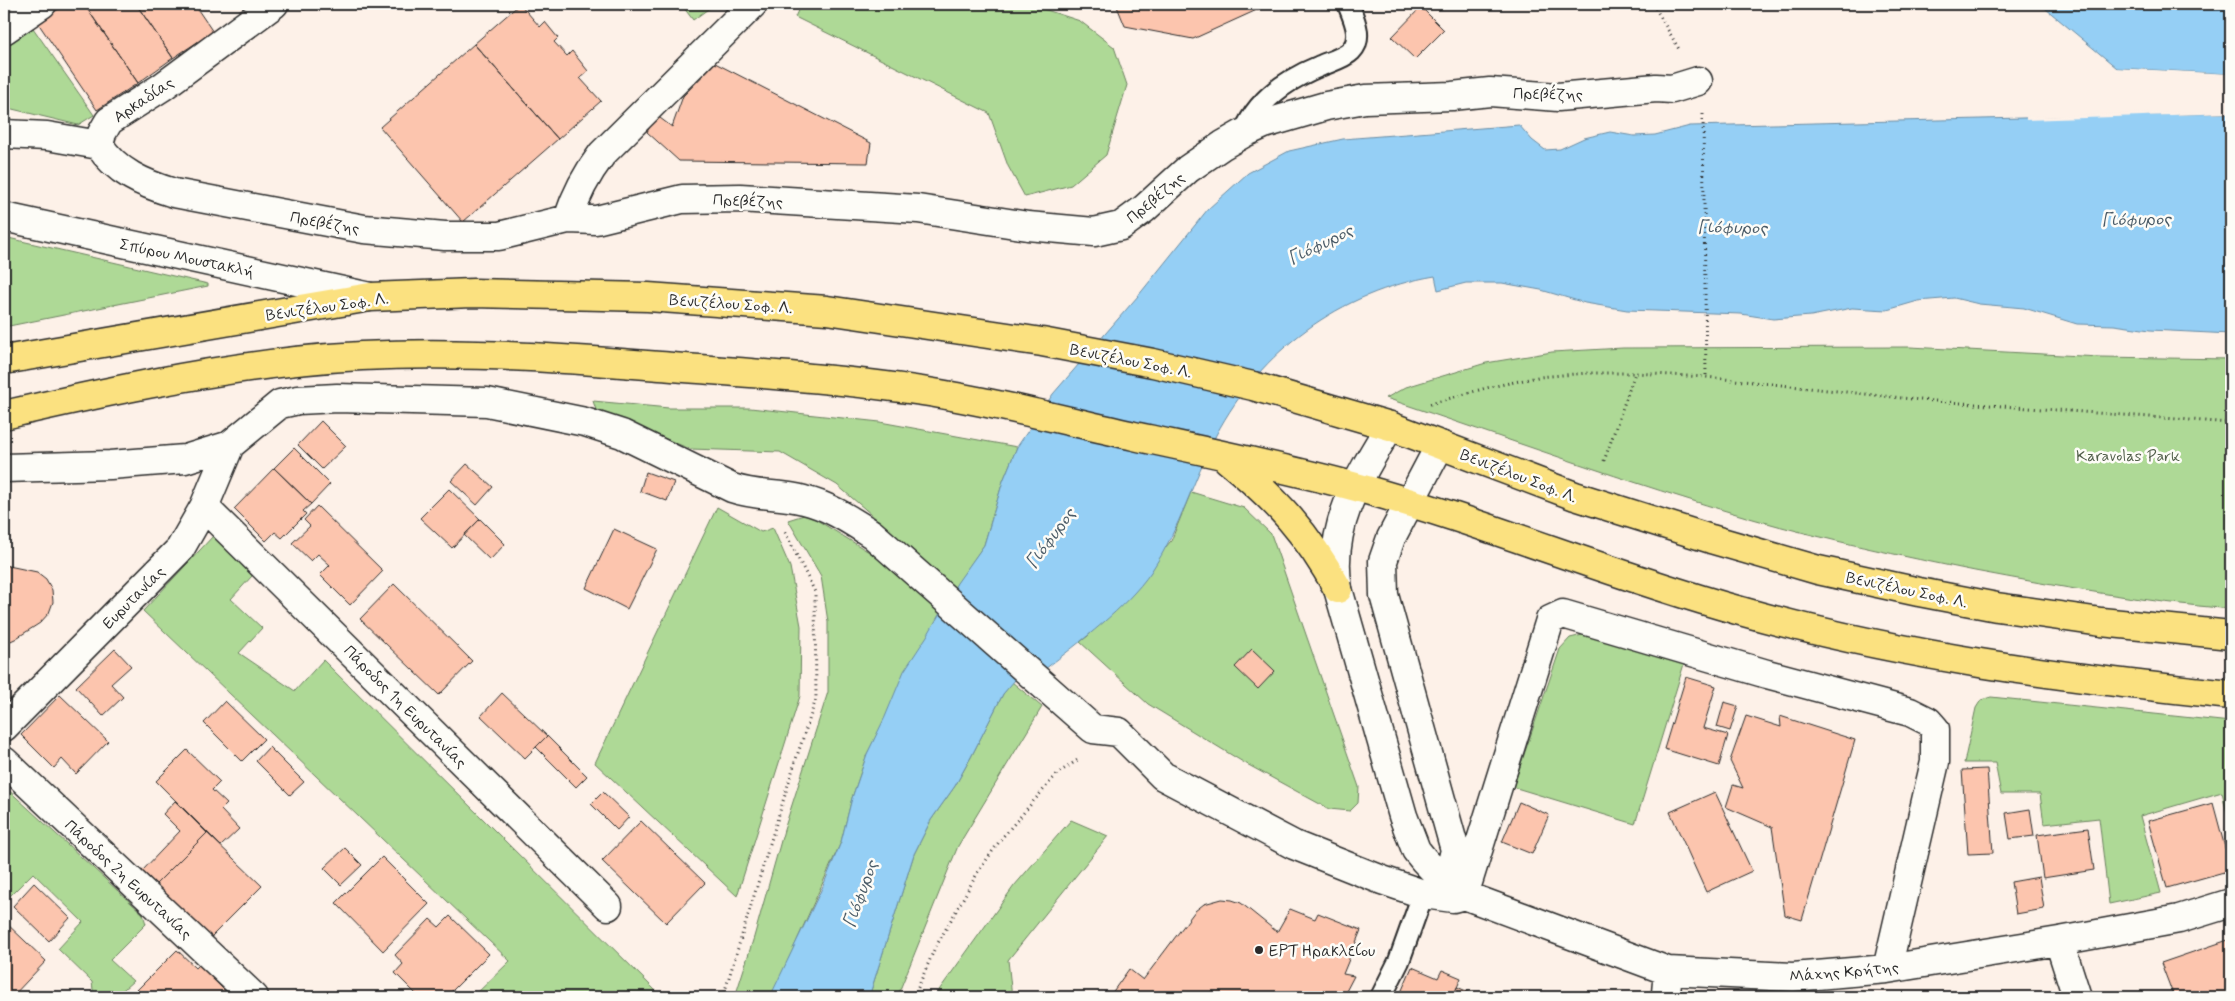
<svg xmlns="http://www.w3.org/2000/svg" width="2235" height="1001" font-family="Mynerve,sans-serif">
	<rect width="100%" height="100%" fill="#fdf1e8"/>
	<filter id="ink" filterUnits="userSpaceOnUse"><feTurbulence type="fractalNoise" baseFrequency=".02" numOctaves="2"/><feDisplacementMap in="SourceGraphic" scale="10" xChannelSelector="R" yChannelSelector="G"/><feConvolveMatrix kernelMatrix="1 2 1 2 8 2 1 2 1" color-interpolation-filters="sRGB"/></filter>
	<g filter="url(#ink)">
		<!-- green -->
		<path fill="#aed996" stroke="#6c8260" d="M681,4H715L693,20Z
			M801,4H1028L1080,21L1114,47L1127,85L1106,155L1071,185L1025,197L1008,166L989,113L795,17Z
			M33,28L94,115L78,125L4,107V48Z
			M4,237L208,284V286L4,327Z
			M1910,347L2100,357L2231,359V609C2145,602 2060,587 1975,571C1901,556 1826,540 1753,519C1629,483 1508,439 1386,398L1406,387L1486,363L1552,352L1623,348Z
			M593,401L669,408H750L880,422L1017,447L1003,481L984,545L953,590L915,552L837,485L780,452L690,449L596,410Z
			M1191,492L1244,508L1271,534L1359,787L1358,803L1350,811L1329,809L1243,762L1148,704L1080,642L1088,636L1171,541Z
			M717,507L761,532L773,528L790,567L801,626L800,696L737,896L595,763Z
			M807,514L887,563L942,610L867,754L852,798L841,842L777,985L770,997H735L754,937L784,830L828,692V622L821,576L788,520Z
			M214,535L252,576L231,599L262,628L239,653L295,691L323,660L662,997H473L510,961L143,611Z
			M1595,632L1684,664L1635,824L1513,787L1560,649L1570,638Z
			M1012,682L1042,707L958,846L897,997H869L914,854L931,820L955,786L971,757L1003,694Z
			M1991,697L2231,722V822H2229L2222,792L2140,816L2161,893L2109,904L2099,818L2044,824L2040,794H2001L1995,763H1964L1976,708L1981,700Z
			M4,786L143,914L146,924L110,960L133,981L115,997H94L92,982L58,949L83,922L33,873L8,898L4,895Z
			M1071,820L1108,836L1008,960L1012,997H943L937,993L1014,886Z"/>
		<!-- water -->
		<path fill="#95cff5" stroke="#6b8da4" d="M2040,4H2231V74L2117,68Z
			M2231,113V334L2150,330L2114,325L2077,324L2024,308L1979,304L1954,298L1918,301L1887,310L1852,308L1811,316L1773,319L1741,314L1627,310L1585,303L1541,290L1502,283H1466L1438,290L1435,276C1340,292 1261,350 1216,435C1193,480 1180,529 1151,572C1126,608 1080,642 1045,669L1034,658L1003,694L971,757L955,786L931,820L914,854L869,997H770L823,886L841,842L852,798L867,754L885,717L904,671L927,636L957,583L984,545L1003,481L1017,447L1053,394L1138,296L1208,209L1248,173L1289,151L1343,139L1519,125L1532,140L1545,150L1560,149L1584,138L1610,132L1634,136L1655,135L1690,126Z"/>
		<!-- pier -->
		<path fill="#fdf1e8" d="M2113,68L2231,74V76L2117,71Z
			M2231,111V113L2026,120V117Z"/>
		<!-- building -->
		<path fill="#fcc5ae" stroke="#2b2b2b" d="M66,4H84L138,83L97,110L38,23Z
			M84,4H136L173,58L138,83Z
			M136,4H194L213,32L173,58Z
			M520,4L540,27L545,22L558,38L554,42L567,56L572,51L588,71L580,78L601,101L558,139L474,44Z
			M1116,4H1270L1193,39L1125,26Z
			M1421,7L1444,30L1415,59L1392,37Z
			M474,44L558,139L463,222L380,127Z
			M715,63L871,143L868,163L679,161L647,132L656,115L672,127L683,96Z
			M321,421L346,446L322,469L298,445Z
			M294,448L330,484L311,504L274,468Z
			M467,464L493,487L477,505L451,481Z
			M274,468L311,504L303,511L306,514L282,538L275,532L266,541L234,509Z
			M646,472L674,482L667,501L640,491Z
			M449,489L480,519L452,548L420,518Z
			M317,506L383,571L350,605L320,575L330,565L318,554L311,561L292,543L310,526L304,520Z
			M480,519L505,544L490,560L464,535Z
			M614,529L657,549L627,609L586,588Z
			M4,565L37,572L46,579L52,590L53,602L49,613L40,623L15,639L4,644Z
			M394,584L472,661L439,695L360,619Z
			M115,649L131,666L111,684L123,697L103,716L76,687Z
			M1252,649L1275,671L1258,689L1235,667Z
			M1686,677L1716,686L1703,728L1728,735L1719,766L1664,749Z
			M502,693L547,736L525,758L481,716Z
			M60,695L108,741L76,774L62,759L54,768L21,735Z
			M225,701L264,739L242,761L204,723Z
			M1724,702L1738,706L1730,731L1717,727Z
			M1746,716L1781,727L1780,716L1855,740L1802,920L1785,915L1772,827L1726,807L1733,785L1743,788L1730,761Z
			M547,736L587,776L576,787L536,747Z
			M269,747L304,782L290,795L256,761Z
			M187,750L220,782L212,790L227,804L221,810L239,829L221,846L156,781Z
			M1987,769L1993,853L1968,854L1962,770Z
			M603,792L629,817L617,830L591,804Z
			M1715,792L1752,871L1706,892L1670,812Z
			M175,801L207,833L156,884L142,871L180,831L163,814Z
			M1519,802L1549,815L1532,854L1502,842Z
			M2213,803L2231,870L2167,888L2148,821Z
			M2030,809L2034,836L2010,839L2006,813Z
			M641,821L705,883L666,923L602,861Z
			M2088,828L2094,870L2043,878L2037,835Z
			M207,833L262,886L210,938L156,884Z
			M345,848L362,865L341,885L324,868Z
			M382,857L429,904L383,951L336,903Z
			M2039,877L2044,909L2016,914L2011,882Z
			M34,883L70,918L49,941L13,906Z
			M1222,899L1232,900L1241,903L1277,932L1290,909L1315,919L1318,913L1361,930L1343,974L1354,976L1343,997H1109L1129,969L1143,980L1195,911L1204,904Z
			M450,916L489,954L446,997H419L395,973L403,964L395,955L430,919L439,927Z
			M4,921L46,961L12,997H4Z
			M2231,939V997H2174L2161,963Z
			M177,950L196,968L199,965L231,997H130Z
			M1412,967L1438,978L1442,970L1461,978L1453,997H1399Z
			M1457,987L1480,997H1453Z"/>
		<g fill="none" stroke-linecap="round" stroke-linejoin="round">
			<!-- service casing -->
			<g stroke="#2b2b2b" stroke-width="24">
				<path id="service" d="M1244,133C1257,100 1288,79 1320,66C1329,62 1344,58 1351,51C1364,38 1353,17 1348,4
					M1381,997L1399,961L1423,894"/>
			</g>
			<!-- minor casing -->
			<g stroke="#2b2b2b" stroke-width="31">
				<path id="minor" d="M4,30L42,4
					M4,134L47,136L99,145L102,133L109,121L162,87L274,4
					M99,145C116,172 144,184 174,193L364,229L445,236H499L568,219L596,220L682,199L740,198L918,209L1028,226L1094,232L1121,226L1144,209L1188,169L1223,145L1244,133L1264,124L1326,106L1365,99L1452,96L1490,92L1558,97L1656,88L1672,89L1698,81
					M568,219C576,194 586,175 602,154L753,4
					M1390,426C1359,477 1327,527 1338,589L1403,816L1416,850L1424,860L1447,884L1455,850L1384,595L1383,561L1391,538L1440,445
					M4,468L110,465L185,459L230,445L280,404L298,400L337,398L487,402L585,422L622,434L732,488C758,497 779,493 804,500C829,506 850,520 872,534L1093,729L1119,732L1163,776L1294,845L1382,880L1423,894L1453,898L1464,895
					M204,507L608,906
					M4,727L180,549L204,507L230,445
					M4,761L254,997
					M1464,895L1550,620L1563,614L1767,674L1910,712L1928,721L1935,729V762L1887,969
					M1464,895L1668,971L1793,977L1887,969L2059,941L2179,919L2231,903
					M2059,941L2077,997
					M1668,971L1666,993L1669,997"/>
			</g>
			<!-- tertiary casing -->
			<g stroke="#2b2b2b" stroke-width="31">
				<path id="tertiary" d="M1447,884L1464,895"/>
			</g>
			<!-- secondary casing -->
			<g stroke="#2b2b2b" stroke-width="31">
				<path id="secondary" d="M4,217L370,297"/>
			</g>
			<!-- primary casing -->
			<g stroke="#2b2b2b" stroke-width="31">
				<path id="primary" d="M4,360L370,297L473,293L648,297L827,310L1042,342L1153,363L1253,386L1390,426L1575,496L1711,539L1818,570L1919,592L1997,607L2101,622L2231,635
					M4,415C100,393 197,372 296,361C417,348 539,356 660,366C748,373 835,378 922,391C993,402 1063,420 1134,436C1208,452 1283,467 1356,487C1485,522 1608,574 1737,610C1898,656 2065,678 2231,695
					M1228,460C1278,501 1307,533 1338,589"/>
			</g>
			<!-- path -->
			<path stroke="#2b2b2b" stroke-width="3" stroke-dasharray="1 4" stroke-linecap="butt" d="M1653,4L1680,51
				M1703,114L1706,377
				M1430,404L1486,388L1538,377L1588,373H1635L1706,377L1921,400L2231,423
				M1604,461L1635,373
				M723,997L795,762L816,699L815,592L785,532
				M914,997L934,950L978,872L1001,839L1057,774L1079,759"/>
			<!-- service -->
			<use href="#service" stroke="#fdfcf7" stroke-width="20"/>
			<!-- minor -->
			<use href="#minor" stroke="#fdfcf7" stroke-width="28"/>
			<!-- tertiary -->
			<use href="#tertiary" stroke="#fdfcf7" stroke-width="28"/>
			<!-- secondary -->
			<use href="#secondary" stroke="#fdfcf7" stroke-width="28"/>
			<!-- primary -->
			<use href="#primary" stroke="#fbe180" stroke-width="28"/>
		</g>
	</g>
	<!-- markers -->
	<circle fill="#2b2b2b" stroke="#fdfcf7" stroke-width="2" cx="1259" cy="950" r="5"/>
	<g text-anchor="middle" stroke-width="5" stroke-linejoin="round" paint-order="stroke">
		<!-- street labels -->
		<g font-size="16" fill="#2b2b2b" stroke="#fdfcf7">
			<text transform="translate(1548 93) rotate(1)" y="6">Πρεβέζης</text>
			<text transform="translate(143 99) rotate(-34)" y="6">Αρκαδίας</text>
			<text transform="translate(1155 197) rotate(-40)" y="6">Πρεβέζης</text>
			<text transform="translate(748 200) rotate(2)" y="6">Πρεβέζης</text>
			<text transform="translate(325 222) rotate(10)" y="6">Πρεβέζης</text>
			<text transform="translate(187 257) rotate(12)" y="6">Σπύρου Μουστακλή</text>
			<text transform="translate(731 303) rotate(4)" y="6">Βενιζέλου Σοφ. Λ.</text>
			<text transform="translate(327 306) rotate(-8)" y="6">Βενιζέλου Σοφ. Λ.</text>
			<text transform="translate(1131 360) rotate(11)" y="6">Βενιζέλου Σοφ. Λ.</text>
			<text transform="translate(1519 475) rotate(21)" y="6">Βενιζέλου Σοφ. Λ.</text>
			<text transform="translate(1907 589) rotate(12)" y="6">Βενιζέλου Σοφ. Λ.</text>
			<text transform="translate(133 597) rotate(-45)" y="6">Ευρυτανίας</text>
			<text transform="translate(406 706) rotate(45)" y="6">Πάροδος 1η Ευρυτανίας</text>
			<text transform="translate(129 879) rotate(43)" y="6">Πάροδος 2η Ευρυτανίας</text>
			<text transform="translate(1844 971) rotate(-5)" y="6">Μάχης Κρήτης</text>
		</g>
		<!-- park labels -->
		<g font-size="16" fill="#525f4b" stroke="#fdfcf7">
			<text x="2128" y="461">Karavolas Park</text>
		</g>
		<!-- poi labels -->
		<g font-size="16" fill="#2b2b2b" stroke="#fdfcf7" text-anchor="start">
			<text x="1269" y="956">ΕΡΤ Ηρακλείου</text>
		</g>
		<!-- water labels -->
		<g font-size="18" font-style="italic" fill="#4b5c68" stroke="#fdfcf7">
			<text transform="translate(2136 219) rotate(-1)" y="6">Γιόφυρος</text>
			<text transform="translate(1732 227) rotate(1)" y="6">Γιόφυρος</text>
			<text transform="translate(1320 244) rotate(-26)" y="6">Γιόφυρος</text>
			<text transform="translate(1050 538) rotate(-53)" y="6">Γιόφυρος</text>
			<text transform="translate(860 894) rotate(-70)" y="6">Γιόφυρος</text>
		</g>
	</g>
	<!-- margin -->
	<rect width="2235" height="1001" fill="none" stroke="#fdfcf7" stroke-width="20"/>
	<rect x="10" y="10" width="2215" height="981" fill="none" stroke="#2b2b2b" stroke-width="2" filter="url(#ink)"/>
</svg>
